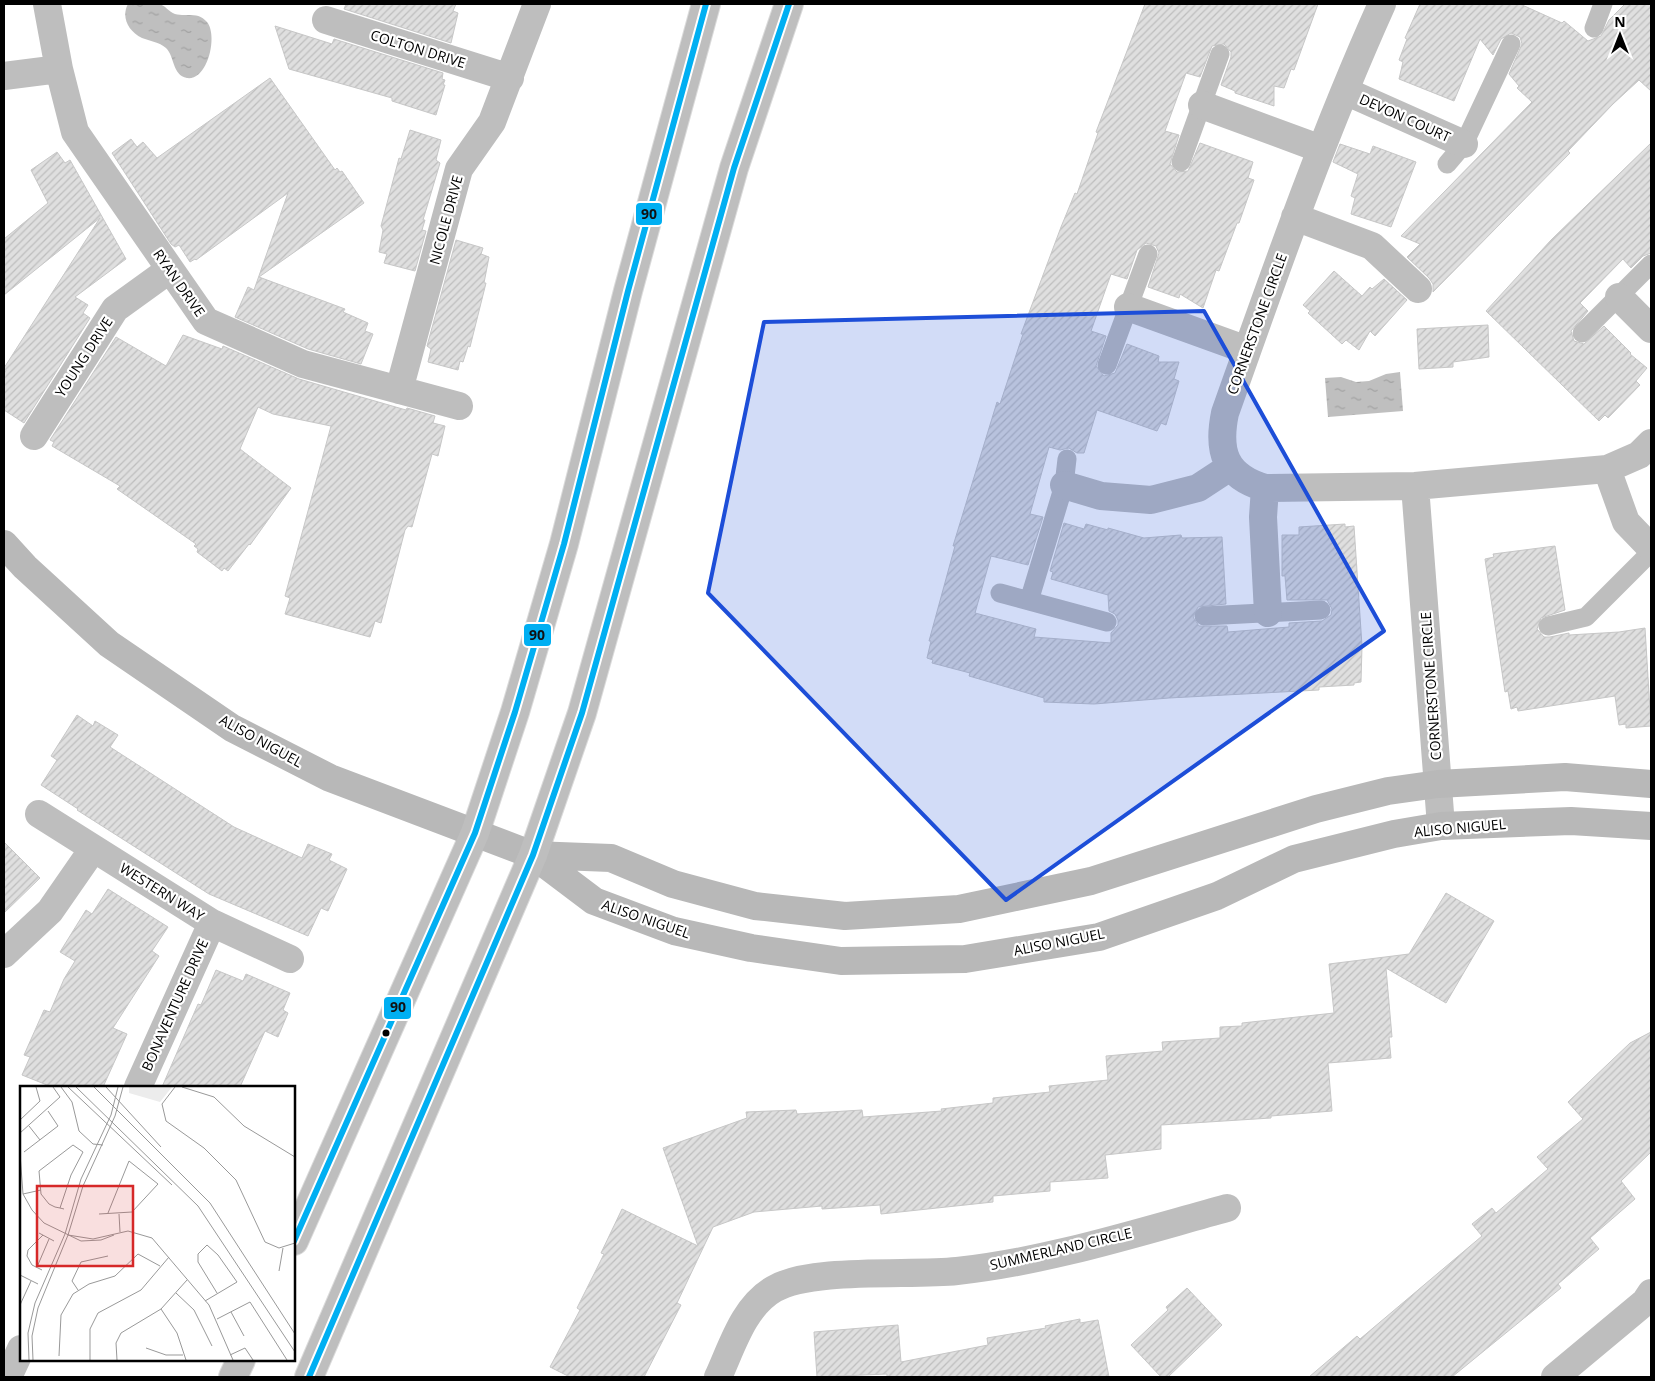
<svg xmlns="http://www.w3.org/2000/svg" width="1655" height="1381" font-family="'Open Sans',sans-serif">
	<defs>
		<pattern id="water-ripples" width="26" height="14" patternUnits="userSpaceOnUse" patternTransform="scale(1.25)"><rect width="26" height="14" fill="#bfbfbf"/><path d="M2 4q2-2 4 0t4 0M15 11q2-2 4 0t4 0" fill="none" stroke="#a2a2a2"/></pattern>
		<pattern id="building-hatch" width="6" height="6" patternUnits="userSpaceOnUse" patternTransform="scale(1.25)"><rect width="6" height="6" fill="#dfdfdf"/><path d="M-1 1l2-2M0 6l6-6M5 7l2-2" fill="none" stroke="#bebebe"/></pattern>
	</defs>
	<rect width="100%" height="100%" fill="#fff"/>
	<!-- water -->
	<path fill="url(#water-ripples)" d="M128,4C137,4 151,1 159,4C165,5 169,12 175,14C186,17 198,11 207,22C218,35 208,81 187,78C172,75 175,57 166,48C159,42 150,41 142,38C128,31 121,17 128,4Z
		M1400,372L1403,411L1328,417L1325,378L1341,377L1356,382L1369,381L1386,374Z"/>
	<!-- building -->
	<path fill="url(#building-hatch)" stroke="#c7c7c7" d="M346,4H456L453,11L458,13L451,43L344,9Z
		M1145,4H1318L1294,70L1291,69L1284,88L1274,86V106L1235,93V91L1221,85L1231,57V52L1224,44L1212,46L1200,77L1186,73L1165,131L1179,135L1170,164L1177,172L1188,171L1200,143L1253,162L1248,178L1254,180L1239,223H1237L1219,271L1216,270L1203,308L1180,294L1179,298L1148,287L1159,253L1156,246L1146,243L1137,250L1127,279L1111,274L1091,331L1106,336L1096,366L1104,376L1115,373L1127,344L1159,356L1158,362H1179L1174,379L1179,381L1166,425L1161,423L1157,431L1097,410L1084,453H1077L1069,448L1060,450L1049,447L1030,514L1043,517L1028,565L991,556L975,613L1036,629L1034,637L1111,643V633L1118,625V620L1115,614L1109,611L1108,595L1051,579L1053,572L1050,571L1064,523L1084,529L1086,524L1108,530V528L1144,538L1181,535L1182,538L1222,537L1226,604L1198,607L1193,617L1199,626H1227L1228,632L1289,627V623L1322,621L1331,615L1332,609L1327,600H1287L1285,576H1282V535H1299V527L1345,524V527L1354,526L1362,646L1361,682L1354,683V685L1319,687V690L1169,698L1094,704L1044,702V698L969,676L970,673L932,663L933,660L927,658L931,641H929L955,546H953L997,402L1000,404L1023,334H1021L1061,227L1075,193L1077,194L1098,133L1096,132Z
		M1420,4H1520L1562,23L1564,21L1588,41L1601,36L1609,20L1625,4H1651V91L1639,80L1613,104L1568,151L1570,153L1433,292V284L1429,278L1407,257L1420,244L1401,236L1532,102L1517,88L1519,86L1509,74L1522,44L1520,37L1511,33L1501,39L1493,55L1480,39L1454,101L1399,79L1403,62L1399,60L1407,39L1405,38Z
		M275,26L332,44L334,39L443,73L442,79L445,80L443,85H445L436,115L392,101V98L289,69Z
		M270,78L335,170L337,168L340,172L342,171L364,203L259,277L345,309L343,312L368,323L365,331L373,334L361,364L308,349L235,317L248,287L254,290L288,193L196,260L195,259L190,262L179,245L175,247L171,244L112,153L131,139L137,147L143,142L157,158Z
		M410,130L441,140L436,160L440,163L423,220H425L422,230L426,231L415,271L384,263L387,254L379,252L383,230L381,226L399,158L401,159Z
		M1651,143V253L1643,256L1631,268L1623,259L1580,303L1588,311L1571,331L1574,341L1584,344L1604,326L1631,353L1630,354L1647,368L1636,381L1640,385L1608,418L1605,415L1599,421L1486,311L1551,240Z
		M1340,144L1370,154L1373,146L1416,162L1391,227L1351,214L1355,198L1351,196L1358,174L1333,162Z
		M57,152L65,163L70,160L126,259L75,297L88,305L83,313L90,318L24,423L4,410V374L6,370L4,368L100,218L4,295V239L48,203L31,170Z
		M456,240L483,248L481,254L489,257L484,283H486L470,347L468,346L463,362L460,361L458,370L428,362L431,349L427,346Z
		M1334,271L1362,296L1370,287L1372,289L1384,279L1407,300L1375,336L1370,331L1359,350L1346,340L1342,344L1308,313L1310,311L1303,305Z
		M1488,325L1489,357L1453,362V367L1419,369L1417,329Z
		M183,335L222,349L223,346L299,379L406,410L407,408L435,416L433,423L445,426L438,456L432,454L412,527L408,526L405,530L381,623L375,621L370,637L285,614L290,598L285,596L331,426L273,414L258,407L240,449L291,488L250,545L249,544L228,571L224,568L222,571L197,552L198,549L194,546L196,544L117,489L120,486L52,446L54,442L50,440L116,337L166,366Z
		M1555,546L1565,610L1541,618L1537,629L1544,637H1550L1569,633V635L1619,632L1645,628L1651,726L1626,728V724L1619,725L1615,696L1518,711L1517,707L1511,709L1508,691L1505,692L1485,559L1494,557L1493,554Z
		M77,715L93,726L95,721L118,735L110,747L234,827L302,858L308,844L332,854L329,860L347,869L328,911L321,908L308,936L209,894L77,810L78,809L41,785L57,760L51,756Z
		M4,842L40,878L4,913Z
		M108,889L168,927L152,951L159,956L113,1028L127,1034L103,1087H52L22,1075L30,1057L24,1055L44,1010L50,1012L64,979L75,961L60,952L86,910L92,914Z
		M1446,893L1494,921L1446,1003L1386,968L1392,1037H1389L1391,1058L1328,1063L1332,1111L1271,1116V1118L1161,1125V1149L1105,1155L1108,1178L1050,1182V1191L993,1196V1202L881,1214L880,1205L822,1209V1206L754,1212L713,1227L677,1303L681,1305L644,1377H570L550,1367L580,1310L577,1308L604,1254L601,1253L622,1209L698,1246L663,1148L747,1118L746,1112L796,1110L797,1114L862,1110L863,1117L942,1111L941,1109L993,1103V1098L1050,1092L1049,1086L1108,1080L1106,1056L1163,1051L1162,1042L1220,1038V1027L1242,1026V1023L1334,1013L1329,964L1409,954Z
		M216,970L243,981L246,974L290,993L283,1010L288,1013L278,1037L265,1031L240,1087H162L198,1004L201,1005Z
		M1651,1032V1152L1621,1181L1635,1199L1590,1238L1599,1249L1558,1284L1561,1288L1452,1377H1309L1357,1336L1360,1339L1482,1236L1472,1224L1492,1208L1496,1213L1548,1169L1537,1157L1583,1119L1568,1102L1630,1043Z
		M1187,1288L1222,1325L1168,1377H1161L1131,1345L1168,1310L1166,1307Z
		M1080,1319V1323L1098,1320L1109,1377H887V1374L817,1377L814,1332L898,1325L901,1362L988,1345L987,1338L1046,1328L1045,1326Z"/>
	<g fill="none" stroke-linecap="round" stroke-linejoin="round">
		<!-- primary casing -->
		<g stroke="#dbdbdb" stroke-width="30">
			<path id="primary" d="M294,1241L475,833L515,712L564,544L628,291L706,4
				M233,1377L241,1360
				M309,1377L533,855L582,713L734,168L789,4"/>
		</g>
		<!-- lane -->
		<path stroke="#bebebe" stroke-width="19" d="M1594,28L1603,4
			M1181,162L1220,54
			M1447,164L1464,144L1511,44
			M1582,333L1651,264
			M1107,365L1148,254
			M1000,593L1107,622
			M1029,601L1064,485L1067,459
			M1204,616L1321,610
			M1548,626L1586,617L1651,552"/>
		<!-- street -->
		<path stroke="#bebebe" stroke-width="28" d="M47,4L59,69L75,132L206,321L303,364L459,406
			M1382,4C1322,137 1274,275 1225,413C1217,452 1225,476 1265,488L1415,486L1607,469L1639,455L1651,443
			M326,20L510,78
			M4,76L59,69
			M1345,91L1464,144
			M1202,105L1321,149
			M1295,217L1372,246L1418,289
			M1619,297L1651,329
			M1128,307L1247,350
			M399,390L459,169L492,122L537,4
			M34,436L115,309L169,270
			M1607,469L1626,522L1651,548
			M1064,485L1101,496L1151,500L1198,488L1230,467
			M1415,486L1441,826
			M1265,488L1263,517L1268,613
			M39,814L212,923L290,959
			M4,954L50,911L93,849
			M138,1087L212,923
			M8,1377L21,1349
			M718,1377C732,1347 743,1307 774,1289C811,1267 911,1276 957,1271C1049,1261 1139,1232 1227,1208
			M1555,1377L1645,1302L1651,1293"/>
		<!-- secondary -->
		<path stroke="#b8b8b8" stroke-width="28" d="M4,544L25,567L109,644L232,728L330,778L533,855L594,901L674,931L751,948L841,961L965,959L1099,937L1217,896L1294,859L1394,834L1441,826L1571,821L1651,826
			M533,855L611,858L673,884L755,906L845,916L959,909L1091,881L1316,809L1388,791L1438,784L1565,777L1651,784"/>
		<!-- primary -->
		<use href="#primary" stroke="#bebebe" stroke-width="28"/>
		<!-- bus-1 casing -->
		<g stroke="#fff" stroke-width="10">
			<path id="bus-1" d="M294,1241L475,833L515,712L564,544L628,291L706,4
				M309,1377L533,855L582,713L734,168L789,4"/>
		</g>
		<!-- bus-1 -->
		<use href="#bus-1" stroke="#00aff2" stroke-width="6"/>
	</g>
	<!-- marked area -->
	<path fill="#1d4ed8" fill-opacity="0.2" stroke="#1d4ed8" stroke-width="4" stroke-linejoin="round" d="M1204,311L1384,631L1006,900L708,593L764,322Z"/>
	<!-- markers -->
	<circle fill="#000" stroke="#fff" stroke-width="2" cx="386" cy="1033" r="4.5"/>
	<g text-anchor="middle" stroke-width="4.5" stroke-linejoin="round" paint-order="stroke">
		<!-- street labels -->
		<g font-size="14" fill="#000" stroke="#fff">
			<text transform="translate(418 49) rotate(17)" y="5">COLTON DRIVE</text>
			<text transform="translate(1405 118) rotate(24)" y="5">DEVON COURT</text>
			<text transform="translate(446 220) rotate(-75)" y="5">NICOLE DRIVE</text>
			<text transform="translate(179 283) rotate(55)" y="5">RYAN DRIVE</text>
			<text transform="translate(1257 324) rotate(-70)" y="5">CORNERSTONE CIRCLE</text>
			<text transform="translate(84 357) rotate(-57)" y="5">YOUNG DRIVE</text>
			<text transform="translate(1431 686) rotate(-94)" y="5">CORNERSTONE CIRCLE</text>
			<text transform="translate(261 741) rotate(29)" y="5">ALISO NIGUEL</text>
			<text transform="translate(1460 828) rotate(-5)" y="5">ALISO NIGUEL</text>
			<text transform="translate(162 892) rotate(32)" y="5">WESTERN WAY</text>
			<text transform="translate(646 919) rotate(19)" y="5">ALISO NIGUEL</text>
			<text transform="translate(1059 942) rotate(-11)" y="5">ALISO NIGUEL</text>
			<text transform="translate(175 1005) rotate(-66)" y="5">BONAVENTURE DRIVE</text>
			<text transform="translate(1061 1249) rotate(-13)" y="5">SUMMERLAND CIRCLE</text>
		</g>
	</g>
	<!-- overview -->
	<g transform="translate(20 1086)">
		<rect width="275" height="275" fill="#fff"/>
		<path d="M109,1H152L140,16L109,7Z" fill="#ececec"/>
		<path fill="none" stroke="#999" stroke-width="1" d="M41,1L52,16L59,45L73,58L83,59M48,1L152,99M56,1L178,120L275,266M74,1L190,117L275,248M86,1L141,61M155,1L142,18L146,35L184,62L216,94L245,156L259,162L275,157M162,1L194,11L224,40L275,71M0,34L20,15L16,1M9,40L20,54M0,47L40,11L33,1M4,66L38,40L28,25M0,68L3,108L12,124L24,137L61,155L81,154L94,149M3,108L21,104M40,122L51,89L63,66L53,59L19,85L21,108L29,118L35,121L40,122L44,123M79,128L112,126L138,98L109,75L88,127M99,128L100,146M19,147L34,155M48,149L73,153L108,145L132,152L189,219L213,274M17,181L29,153M22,184L12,179L7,170L8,164L23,149M259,185L263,162M0,189L18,198M58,204L52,195L61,176L88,170M156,207L174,224L192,260M185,215L217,196L198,169L187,159L178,168V176L197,207M0,219L11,195M141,223L157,247L166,274M211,226L224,250M197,233L230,216L267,274M126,262L146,269H163M210,269L225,262L233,274M39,270L41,229L53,208L69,198L95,190L118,168L140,180M9,274L8,247L15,217L45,148L61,93L91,29L98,1M13,274L12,250L18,222L48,149L63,100L95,30L103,1M70,274V243L78,227L121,204L149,171M97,274L96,257L101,247L141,223L167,194"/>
		<path fill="#d62828" fill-opacity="0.15" stroke="#d62828" stroke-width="2.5" d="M17,100H113V180H17Z"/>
		<rect width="275" height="275" fill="none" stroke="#000" stroke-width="2.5"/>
	</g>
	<g stroke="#fff" stroke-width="2">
		<rect x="635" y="202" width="28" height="24" rx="5" fill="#00aff2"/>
		<rect x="523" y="623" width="29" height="24" rx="5" fill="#00aff2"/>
		<rect x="383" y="996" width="29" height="24" rx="5" fill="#00aff2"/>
	</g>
	<g font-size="14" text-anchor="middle" font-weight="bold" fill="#111">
		<text x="649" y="219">90</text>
		<text x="537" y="640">90</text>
		<text x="398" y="1012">90</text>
	</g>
	<!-- border -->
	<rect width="1655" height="1381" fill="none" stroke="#000000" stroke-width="10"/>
	<!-- north arrow -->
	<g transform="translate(1620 35)" stroke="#ffffff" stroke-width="4" paint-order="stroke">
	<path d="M0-4L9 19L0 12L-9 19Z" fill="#000000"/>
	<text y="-8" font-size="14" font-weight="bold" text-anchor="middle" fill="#000000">N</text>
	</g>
</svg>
